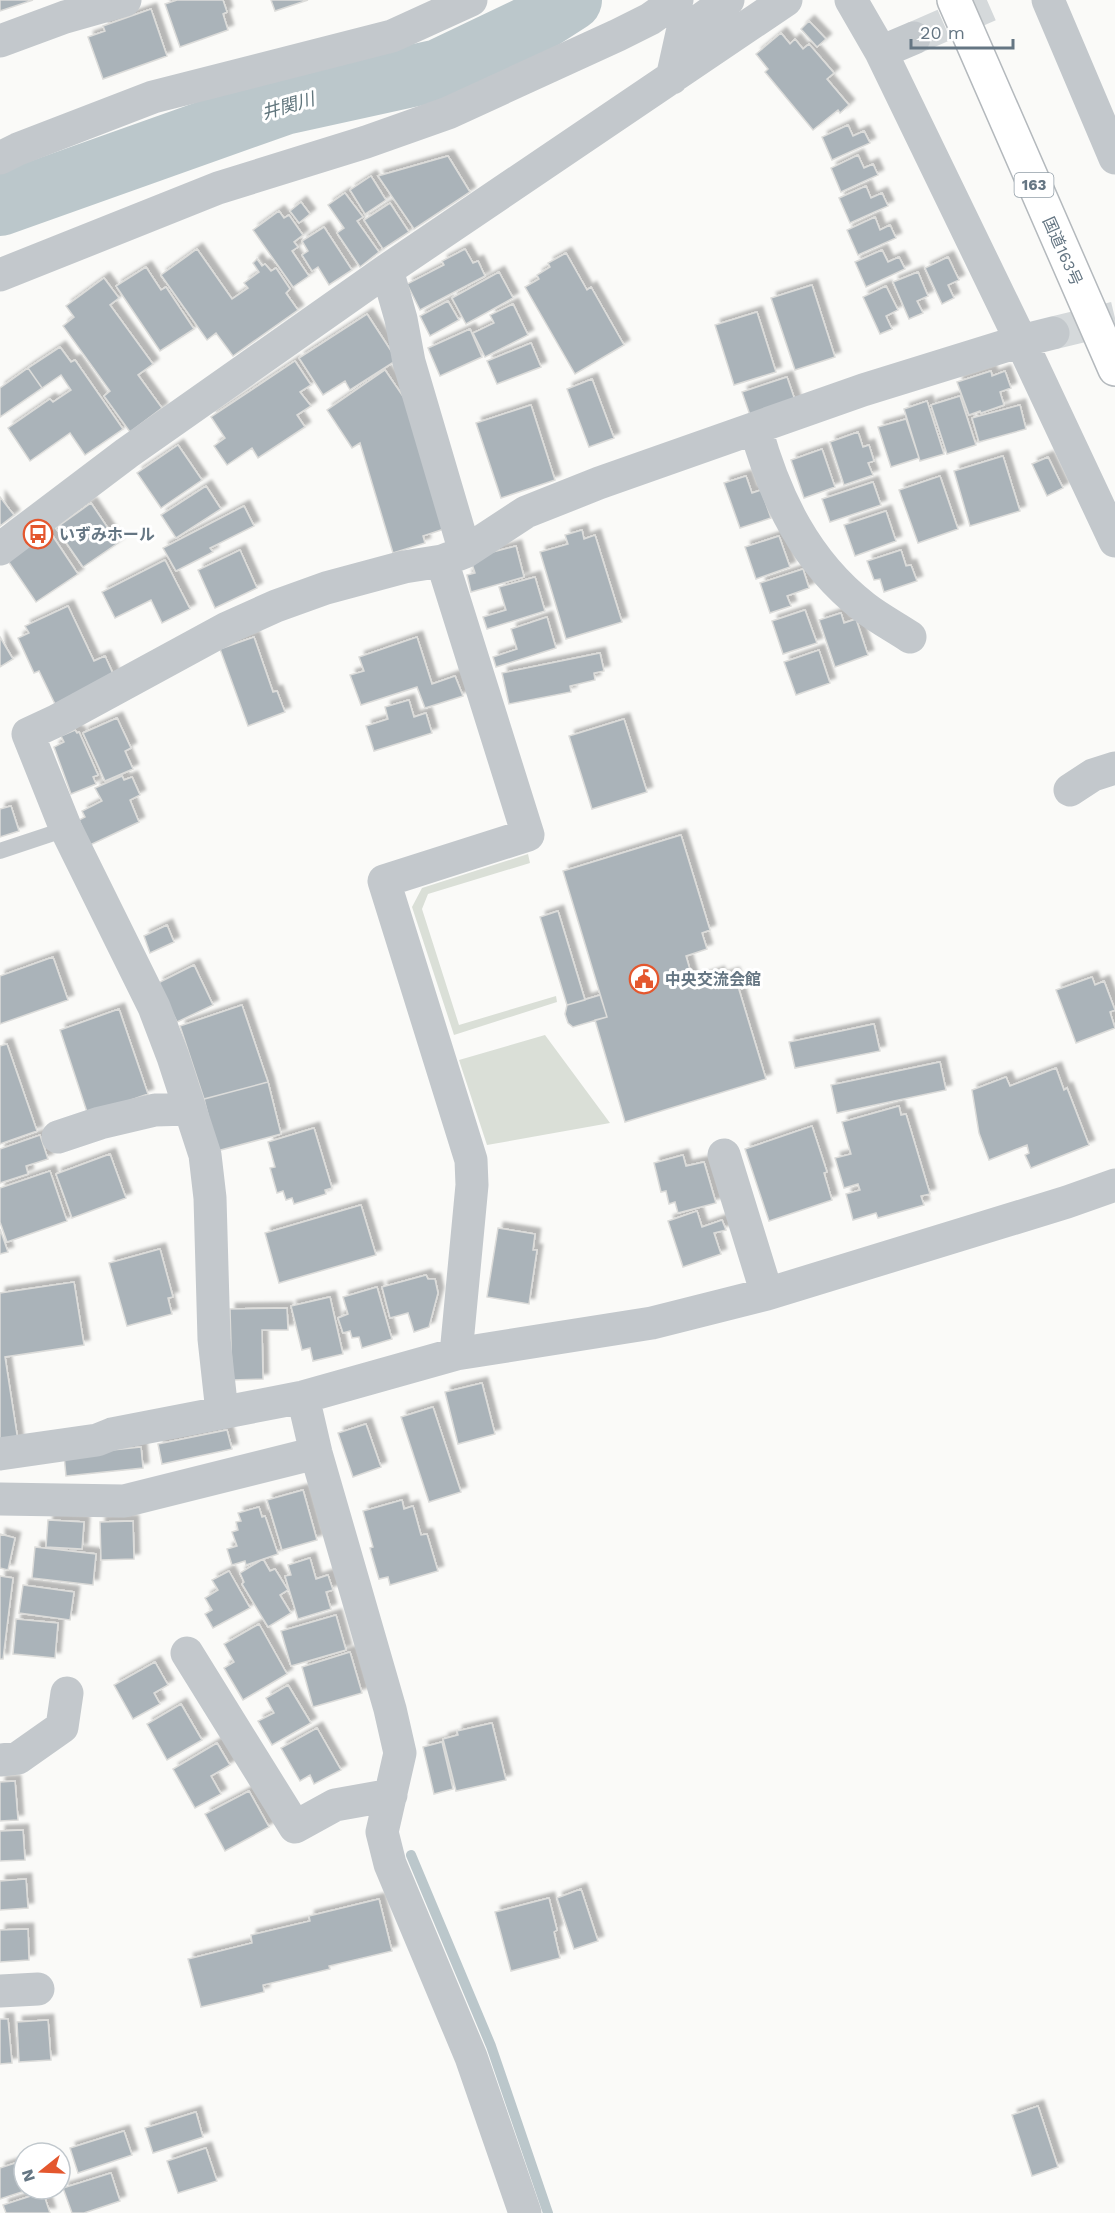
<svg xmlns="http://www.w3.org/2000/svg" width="1115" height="2213" font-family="'Work Sans','Noto Sans JP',sans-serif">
	<defs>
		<filter id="shadow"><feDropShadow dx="5.5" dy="-5.5" stdDeviation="1.5" flood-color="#0004"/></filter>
	</defs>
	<rect width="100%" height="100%" fill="#fafaf8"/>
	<!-- green -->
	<path fill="#dadfd7" d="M528,854L530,863L428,894L422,909L459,1025L556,996L557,1002L454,1035L412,907L422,888Z
		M545,1035L610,1123L487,1145L459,1060Z"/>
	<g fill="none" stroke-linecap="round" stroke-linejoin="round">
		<!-- stream -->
		<path stroke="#bbc7cb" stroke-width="10" d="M411,1855L491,2046L548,2213"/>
		<!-- river -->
		<path stroke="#bbc7cb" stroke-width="62" d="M0,205L284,104L439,70L529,27L571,0"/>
	</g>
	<!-- building -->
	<path fill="#aab3b9" stroke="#dcdcda" stroke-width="1.5" filter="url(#shadow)" d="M0,0H33L0,11Z
		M177,0H223L227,12L223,14L228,30L180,47L165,4Z
		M271,0H308L275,11Z
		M151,9L167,56L103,79L88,37L105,31L103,26Z
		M809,21L826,39L817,47L801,29Z
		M781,33L790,44L795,39L803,49L809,44L834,73L827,79L849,105L840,113L838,110L813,130L765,72L768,69L756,54Z
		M848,125L853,136L864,131L870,143L832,160L822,137Z
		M858,155L864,168L873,164L878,175L841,192L831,168Z
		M448,156L470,192L414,229L378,176Z
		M371,176L386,200L365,214L350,190Z
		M866,186L871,198L882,193L888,206L850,223L839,198Z
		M345,193L363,217L357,221L379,252L360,267L337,233L344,228L328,205Z
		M301,202L310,214L299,223L290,211Z
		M390,203L409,232L383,249L364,220Z
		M279,211L284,218L289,215L303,235L294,242L298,247L292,251L309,276L293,287L253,230Z
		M875,217L880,230L890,225L896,238L858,255L847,230Z
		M324,227L352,270L329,285L318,267L312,271L302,255L308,251L302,241Z
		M197,249L232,299L248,288L244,283L259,272L253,263L257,259L262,266L265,264L271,271L276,268L290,289L286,293L298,310L233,356L216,333L207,340L161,275Z
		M465,249L473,263L478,261L485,276L420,310L407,284L444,265L442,261Z
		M882,250L888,262L899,257L905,269L866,287L855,262Z
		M566,253L587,290L591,287L624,345L575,374L525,287L539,279L537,275L550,267L548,263Z
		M948,257L959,280L948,285L954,298L942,304L925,268Z
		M146,267L161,290L166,287L194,329L160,351L116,286Z
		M499,272L513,298L466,324L452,298Z
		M918,272L928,296L917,301L923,313L909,319L893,282Z
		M104,278L119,298L110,305L153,364L138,375L162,408L130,432L104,396L110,391L63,326L74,317L66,306Z
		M812,285L835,357L795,370L771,298Z
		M886,286L898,310L886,316L892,329L880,334L863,297Z
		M448,301L459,320L430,336L420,316Z
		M513,304L528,335L485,357L473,333L494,323L490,315Z
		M757,312L776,372L734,385L715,325Z
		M367,314L397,360L350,390L345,381L323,395L299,358Z
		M470,329L482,357L440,376L428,348Z
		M531,343L541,367L497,384L487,361Z
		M60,347L71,362L75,360L123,429L85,455L70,433L30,461L8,428L50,399L53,402L71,390L61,375L42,388L28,368Z
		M295,361L311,385L300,392L311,406L297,415L305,427L258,458L252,448L227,465L214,446L225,438L211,417Z
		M28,368L42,388L0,417V388Z
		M385,370L411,408L444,529L423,536L425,543L393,553L360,443L352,448L327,410Z
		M991,371L992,376L1005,371L1011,388L1000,392L1004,405L981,413L980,411L969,415L957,382Z
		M787,377L796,403L751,418L742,392Z
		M592,379L614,438L589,447L567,389Z
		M960,396L976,445L947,454L931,405Z
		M927,401L944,454L920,461L904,409Z
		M531,405L555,480L501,498L476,423Z
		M1020,405L1026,429L979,442L972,418Z
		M906,419L919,458L891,467L878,427Z
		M858,432L863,447L869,445L874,461L868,463L873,475L844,485L830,442Z
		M178,445L202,480L161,508L137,473Z
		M822,449L835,487L804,498L791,460Z
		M1003,456L1020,511L970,526L954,471Z
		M1048,457L1063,488L1047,496L1032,464Z
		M746,476L752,493L761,490L771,518L740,528L724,483Z
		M940,476L958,529L918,543L899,490Z
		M873,482L881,505L830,522L822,499Z
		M206,486L221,509L176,538L161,515Z
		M0,497L14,515L0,526Z
		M91,503L118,543L83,567L56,528Z
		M244,506L254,526L210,548L213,552L176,571L163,548Z
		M886,511L896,541L855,556L844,525Z
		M582,530L584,539L595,535L622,622L566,639L540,552L568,544L565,535Z
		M50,532L78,574L36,602L8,561Z
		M779,536L790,567L756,579L745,547Z
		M516,546L524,577L471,592L467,575L475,573L470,558Z
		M240,550L257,588L215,608L198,570Z
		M901,550L906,566L911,565L917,581L884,592L880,579L874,580L867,561Z
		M165,560L190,609L162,623L151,600L115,618L102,592Z
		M803,569L809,588L787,596L791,606L770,613L760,583Z
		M535,577L545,611L487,629L483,617L506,610L499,587Z
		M68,606L94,661L105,656L114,676L55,704L39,671L34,673L18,638L29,633L25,626Z
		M805,610L817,643L783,654L772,621Z
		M841,613L844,623L856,619L868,655L835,667L819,620Z
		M547,617L556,648L496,667L493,657L517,649L511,629Z
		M0,637L13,659L0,667Z
		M254,637L273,692L277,691L285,712L248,726L220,649Z
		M417,637L432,684L455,676L463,696L425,708L417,687L361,705L350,675L364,671L359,657Z
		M819,650L830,683L796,695L784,662Z
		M600,653L604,671L594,673L595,680L570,686L571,692L509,704L502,673Z
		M409,700L414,717L426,713L432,733L374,751L366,726L388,719L385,707Z
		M117,718L131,748L125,751L133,769L105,781L83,733Z
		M624,719L647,792L592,809L569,736Z
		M75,730L77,733L79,732L98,775L93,777L96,784L71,794L54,747L64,742L61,736Z
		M122,776L124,780L132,777L140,795L130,800L139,822L90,845L79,820L85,817L82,811L102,801L95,788Z
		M11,806L19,831L0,837V809Z
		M681,835L710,930L702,933L707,949L686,956L693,980L719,972L720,977L734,973L766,1079L625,1122L595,1020L607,1017L563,871Z
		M558,911L585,1000L567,1005L540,917Z
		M167,925L174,942L150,953L144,936Z
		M53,957L68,1000L0,1024V976Z
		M194,965L213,1005L177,1022L158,983Z
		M1092,977L1095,985L1104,981L1115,1010L1110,1012L1115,1028L1076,1043L1056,990Z
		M600,995L607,1017L573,1027L568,1023L565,1014L567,1005Z
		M242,1005L268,1082L204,1099L180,1026Z
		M119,1009L148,1094L88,1115L60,1030Z
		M874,1024L880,1051L795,1068L789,1042Z
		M7,1044L37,1131L0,1144V1046Z
		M940,1062L946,1090L837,1113L831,1085Z
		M1056,1068L1064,1090L1067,1088L1089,1145L1031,1168L1025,1155L1029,1153L1027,1145L989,1160L979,1133L972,1090L1006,1077L1010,1086Z
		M268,1082L281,1134L217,1151L204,1099Z
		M899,1106L901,1115L906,1114L930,1194L921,1196L924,1205L878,1218L876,1213L853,1220L846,1194L860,1190L858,1184L844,1188L835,1158L851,1154L842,1122Z
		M812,1126L827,1172L824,1173L832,1200L769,1221L745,1149Z
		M314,1128L332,1188L325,1190L326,1194L294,1204L292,1198L286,1200L283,1191L277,1193L270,1168L275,1167L268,1142Z
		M40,1135L48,1159L26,1166L28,1174L0,1183V1149Z
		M110,1154L126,1198L72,1218L56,1174Z
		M683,1155L686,1166L704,1162L716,1203L678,1213L675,1202L669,1204L666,1191L661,1192L654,1163Z
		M50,1171L67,1221L7,1242L0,1222V1188Z
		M361,1205L376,1255L279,1283L265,1233Z
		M697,1211L702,1227L722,1220L726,1230L714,1233L721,1254L683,1267L668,1221Z
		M498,1228L535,1234L533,1250H537L529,1304L487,1297Z
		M0,1229L8,1252L0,1254Z
		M160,1249L173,1297L168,1298L172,1314L127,1326L109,1263Z
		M426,1275L428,1279H435L438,1293L429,1327L414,1332L408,1313L390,1318L382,1287Z
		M74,1282L84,1345L5,1357L18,1441L0,1443V1293Z
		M377,1287L392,1339L362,1348L359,1337L352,1338L350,1331L343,1333L338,1318L348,1314L343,1297Z
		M330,1297L343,1354L313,1361L310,1348L302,1350L291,1306Z
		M287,1308L288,1330H262L263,1379L232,1380L230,1309Z
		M482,1383L495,1434L458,1444L445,1392Z
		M433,1407L461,1492L429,1502L401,1417Z
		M366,1424L381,1467L353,1477L338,1433Z
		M227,1430L232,1449L162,1464L158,1444Z
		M141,1447L143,1468L66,1476L64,1455Z
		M303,1490L317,1540L282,1550L267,1500Z
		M402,1500L404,1509L413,1506L421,1535L427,1534L438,1571L390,1585L388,1577L379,1579L370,1548L373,1547L363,1511Z
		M259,1507L262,1517L265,1516L278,1554L246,1565L245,1561L232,1565L227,1549L237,1546L232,1532L238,1530L236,1522L241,1521L238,1513Z
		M48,1520L84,1522L82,1549L46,1547Z
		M133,1521L134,1559L101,1560L100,1522Z
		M0,1534L15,1538L8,1570L0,1568Z
		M35,1547L96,1554L93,1585L32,1578Z
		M310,1558L316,1579L328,1575L333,1590L326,1592L331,1609L298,1619L285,1576L291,1575L288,1565Z
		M263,1559L270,1571L275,1569L288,1590L280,1595L291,1613L268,1627L242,1584L244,1582L240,1573Z
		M229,1571L250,1608L213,1628L205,1614L212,1610L205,1598L218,1590L212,1580Z
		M0,1576L13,1578L3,1659H0Z
		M23,1585L74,1592L70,1620L19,1613Z
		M336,1615L346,1650L291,1666L281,1631Z
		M16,1619L58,1623L55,1658L13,1654Z
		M259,1624L287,1674L243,1700L224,1668L234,1662L224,1644Z
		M350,1652L362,1693L313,1707L302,1667Z
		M155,1662L168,1685L154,1693L160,1704L133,1719L114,1685Z
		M288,1685L311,1723L272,1745L258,1721L274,1713L266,1698Z
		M181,1704L202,1740L167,1760L147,1724Z
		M492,1723L506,1780L456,1791L443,1739L458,1735L457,1731Z
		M317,1728L341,1770L314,1784L310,1775L300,1781L281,1748Z
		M442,1742L453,1789L434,1794L423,1747Z
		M217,1743L230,1765L211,1776L221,1794L195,1808L173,1769Z
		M15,1781L18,1820L0,1821V1782Z
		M249,1791L269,1827L225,1851L205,1814Z
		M23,1830L25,1860L0,1861V1831Z
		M26,1879L28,1908L0,1910V1881Z
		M581,1889L598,1941L574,1949L557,1898Z
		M549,1898L557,1930L554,1932L560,1958L511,1971L495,1912Z
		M379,1899L392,1951L329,1966L330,1969L263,1985L264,1992L201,2007L188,1959L252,1943L251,1935L310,1921L309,1916Z
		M28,1929L29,1960L0,1962V1930Z
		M0,2019H8L12,2063L0,2064Z
		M48,2020L51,2060L19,2062L17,2022Z
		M1038,2106L1058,2167L1032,2176L1012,2115Z
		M196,2112L203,2137L153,2153L145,2128Z
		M124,2131L132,2155L78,2173L70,2148Z
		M206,2148L217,2181L178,2193L167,2161Z
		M24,2160V2189H31L0,2199V2168Z
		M111,2173L120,2201L84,2213H72L63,2188Z
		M43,2192L50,2213H6L3,2205Z"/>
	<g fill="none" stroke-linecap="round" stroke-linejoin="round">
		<!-- minor-tunnel -->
		<path stroke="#d5d9db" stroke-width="33" stroke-dasharray="33 16" stroke-linecap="butt" d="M914,38L1001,0
			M1053,333L1115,318"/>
		<!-- trunk casing -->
		<g stroke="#b4b9bd" stroke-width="36">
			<path id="trunk" d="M954,0L1115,369"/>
		</g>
		<!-- service -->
		<path stroke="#c3c8cc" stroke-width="16" d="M0,851L66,829"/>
		<!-- minor -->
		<path stroke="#c3c8cc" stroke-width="33" d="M851,0L881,52L1021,341L1115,541
			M1048,0L1115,158
			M0,41L65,17L125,0
			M881,52L914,38
			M672,78L682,33L728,0
			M0,158L18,149L153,97L392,36L471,0
			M387,270L401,319L409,362L465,552
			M0,275L218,188L366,142L448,113L618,35L650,19L677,0
			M756,429C775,498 806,562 864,607C878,618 895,627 910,637
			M0,549L127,453L387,270L786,0
			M442,561L528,835L384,881L471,1160L472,1185L456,1354
			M1070,790L1093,775L1115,768
			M58,1137L100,1123L155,1110L189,1109
			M724,1155L767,1294
			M303,1397L316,1453L390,1709L400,1753L382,1832L390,1864L471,2057L525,2213
			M222,1412L214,1339L210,1198L205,1155L173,1057L154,1007L66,829L28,734L56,721L227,628L276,606L326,588L404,567L442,561L465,552L526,512L599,483L863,390L1021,341L1053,333
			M0,1454L97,1440L112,1434L303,1397L456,1354L652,1323L767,1294L1067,1202L1115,1185
			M0,1499L124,1501L316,1453
			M187,1653L295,1827L335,1805L391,1795
			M0,1760L18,1758L62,1727L67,1693
			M0,1991L38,1989"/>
		<!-- trunk -->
		<use href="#trunk" stroke="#fff" stroke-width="33"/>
	</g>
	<!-- icons -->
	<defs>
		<g id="bus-ring" transform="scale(1.5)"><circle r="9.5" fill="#fff" stroke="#e4572e" stroke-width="1.5"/><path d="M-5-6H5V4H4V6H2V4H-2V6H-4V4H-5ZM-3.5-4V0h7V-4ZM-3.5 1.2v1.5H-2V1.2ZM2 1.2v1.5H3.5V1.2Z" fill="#e4572e"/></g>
		<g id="civic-ring" transform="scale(1.5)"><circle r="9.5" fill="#fff" stroke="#e4572e" stroke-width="1.5"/><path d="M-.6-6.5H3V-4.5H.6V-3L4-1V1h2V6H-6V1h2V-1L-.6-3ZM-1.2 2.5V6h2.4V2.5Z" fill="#e4572e"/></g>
	</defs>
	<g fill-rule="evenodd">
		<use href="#bus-ring" x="38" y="534"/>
		<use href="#civic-ring" x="644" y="979"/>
	</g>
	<g text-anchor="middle" stroke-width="6" stroke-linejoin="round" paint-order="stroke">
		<!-- shield labels -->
		<rect fill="#fff" stroke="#939fa8" stroke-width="1.5" x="1014.5" y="173" width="39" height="24" rx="4.5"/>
		<g font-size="15" font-weight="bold" fill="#657683">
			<text x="1034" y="190">163</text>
		</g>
		<!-- street labels -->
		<g font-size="16" fill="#657683" stroke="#fff">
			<text transform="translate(1063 251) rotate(66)" y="6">国道163号</text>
		</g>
		<!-- poi labels -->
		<g font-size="16" font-weight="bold" fill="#657683" stroke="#fff" text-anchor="start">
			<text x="59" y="540">いずみホール</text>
			<text x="665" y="985">中央交流会館</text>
		</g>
		<!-- water labels -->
		<g font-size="18" font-style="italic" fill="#60757c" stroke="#fff">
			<text transform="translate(288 106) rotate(-16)" y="6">井関川</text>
		</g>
	</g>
	<!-- north arrow -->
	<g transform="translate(42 2171) rotate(252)"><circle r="28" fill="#ffffff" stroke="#c1c8cd" stroke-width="1.5"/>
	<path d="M0-4.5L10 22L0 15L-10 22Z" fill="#e4572e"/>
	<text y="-9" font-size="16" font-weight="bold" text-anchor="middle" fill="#657683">N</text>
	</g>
	<!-- scale -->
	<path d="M911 39v9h102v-9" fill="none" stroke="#657683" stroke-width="3"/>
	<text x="920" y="39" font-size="18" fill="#657683" stroke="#ffffff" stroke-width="4.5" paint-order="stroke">20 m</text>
</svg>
